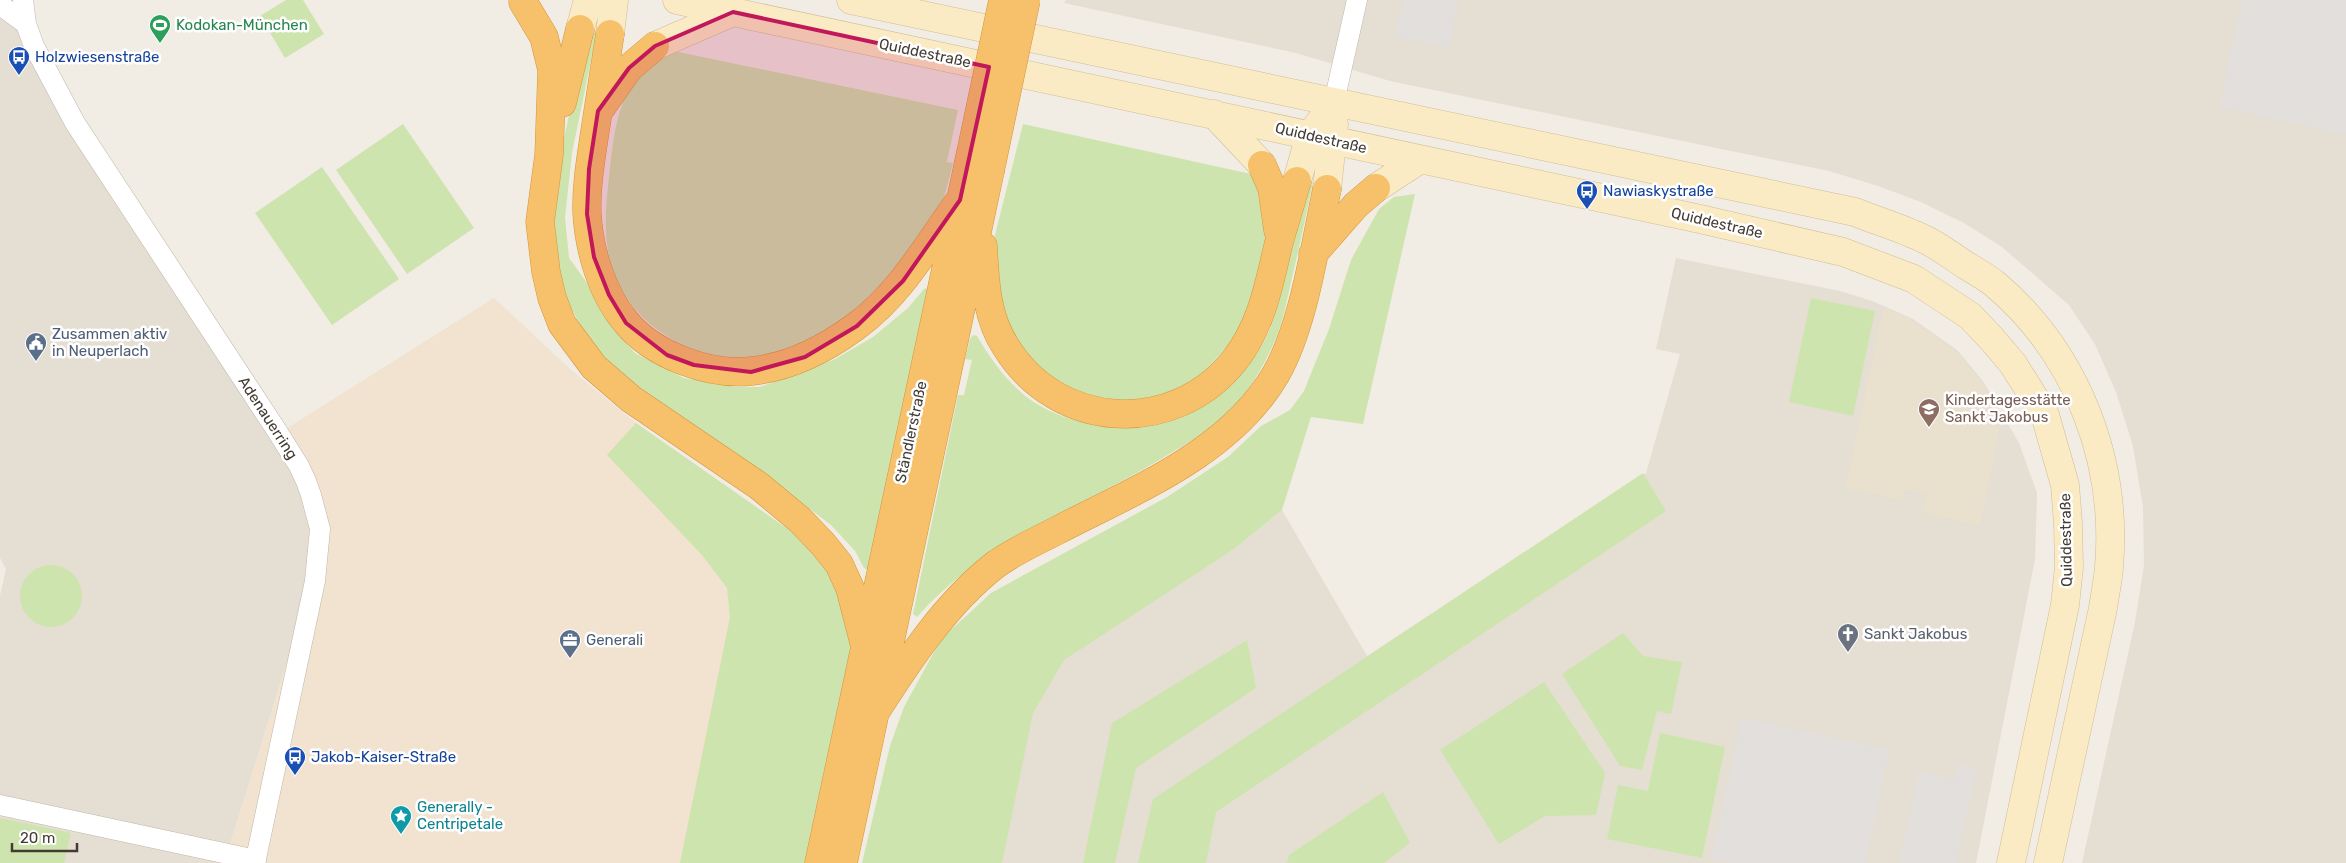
<svg xmlns="http://www.w3.org/2000/svg" width="2346" height="863" font-family="Rubik,sans-serif">
	<rect width="100%" height="100%" fill="#f1ece4"/>
	<!-- residential -->
	<path fill="#e5ded2" d="M0,0H14L55,94L314,498L313,579L224,863H0V596L6,569L0,558Z
		M1066,0H2346V863H2082L2135,622L2144,565L2143,507L2133,446L2116,392L2095,344L2069,305L2002,247L1964,223L1921,202L1878,186L1829,171L1390,81L1296,53L1064,3Z
		M1676,258L1840,291L1872,301L1913,319L1957,350L1983,381L2019,443L2037,493L2035,559L1976,863H927L973,713L1234,549L1282,510L1367,656L1646,473L1680,354L1656,349Z"/>
	<!-- commercial -->
	<path fill="#f2e2d0" d="M494,298L570,369L636,423L815,548L748,863H224L313,579L314,498L281,432Z"/>
	<!-- education -->
	<path fill="#e9e1ce" d="M1884,308L1912,320L1957,352L1982,382L2002,417L1980,525L1923,513L1927,493L1905,489L1902,500L1845,488Z"/>
	<!-- green -->
	<path fill="#cee4ae" d="M286,0H303L324,34L285,58L260,16Z
		M587,30L597,31L572,153L565,218L569,258L587,283L613,329L635,353L684,378L736,387H759L799,374L835,359L873,337L908,308L925,288L929,290L868,570L864,568L855,551L831,525L773,481L652,398L624,377L600,355L586,336L567,300L555,257L554,217L561,153Z
		M669,50L958,110L947,162L953,163C948,183 943,206 933,224C926,235 915,246 907,256C894,271 883,290 869,303C845,324 786,353 754,357C691,364 625,322 610,260C603,233 606,204 609,177C612,149 615,115 629,89C638,73 655,62 669,50Z
		M403,124L474,228L407,274L336,170Z
		M1023,124L1260,176L1268,221L1265,247L1255,294L1236,337L1203,373L1185,386L1170,392L1154,397L1119,401L1080,395L1032,365L1003,322L993,243Z
		M322,167L399,279L332,325L255,213Z
		M1307,181L1313,182C1306,215 1299,249 1291,282C1286,304 1282,327 1272,347C1262,369 1246,396 1228,413C1210,430 1188,443 1166,456C1081,508 984,540 917,617L913,614L958,395H964L972,360L965,359L970,339L973,335L977,336C990,358 1005,379 1024,395C1040,408 1059,416 1078,421C1153,442 1223,410 1262,345C1274,325 1279,302 1284,280C1292,247 1299,214 1307,181Z
		M1415,194L1363,424L1311,417L1282,510L1234,549L1064,660L1033,713L1002,863H862L890,746L904,707L941,639L991,593L1167,497L1228,457L1261,426L1290,410L1304,391L1329,329L1351,260L1379,209L1394,197Z
		M1811,298L1875,311L1853,416L1789,402Z
		M636,423L815,548L835,577L851,648L807,863H680L730,617L727,588L702,555L607,455Z
		M1643,473L1666,511L1216,812L1206,863H1138L1153,799Z
		M20 596a31 31 0 1 1 62 0a31 31 0 1 1-62 0Z
		M1623,633L1643,656L1682,662L1671,714L1657,711L1642,770L1620,766L1562,674Z
		M1247,640L1256,688L1136,768L1115,863H1083L1112,723Z
		M1544,682L1605,773L1596,815L1545,816L1499,844L1440,750Z
		M1660,733L1725,747L1702,858L1607,839L1618,785L1648,791Z
		M1383,792L1410,843L1384,863H1287L1289,855Z
		M0,818L71,833L64,863H0Z"/>
	<!-- parking -->
	<path fill="#e2dfdc" d="M1403,0H1459L1449,48L1395,37Z
		M2242,0H2346V135L2219,107Z
		M1742,717L1890,750L1865,863H1730L1711,859Z
		M1959,764L1977,768L1956,863H1899L1919,772L1955,779Z"/>
	<g fill="none" stroke-linecap="round" stroke-linejoin="round">
		<!-- street casing -->
		<g stroke="#bfb7aa" stroke-width="21">
			<path id="street" d="M0,0L3,7L26,24
				M23,0L26,24L34,46L75,123L277,431L299,466L306,481L311,495L320,529L315,581L255,863
				M1334,102L1357,0
				M0,805L256,860"/>
		</g>
		<!-- secondary casing -->
		<g stroke="#cfbd96" stroke-width="29">
			<path id="secondary" d="M677,0L1700,219L1843,252L1914,279L1970,316L1991,338L2013,364L2045,415L2065,485L2068,523L2069,567L2065,605L2011,863
				M851,0L1855,212C1877,221 1901,228 1922,238C1938,245 1953,257 1967,266C1977,272 1988,278 1996,285C2077,354 2118,461 2109,567C2108,581 2105,594 2103,608L2048,863
				M580,29L588,0
				M610,34L614,0
				M655,46L733,12
				M1214,114L1262,165
				M1297,181L1310,135L1320,122
				M1376,188L1419,160
				M1327,189L1334,124"/>
		</g>
		<!-- highway casing -->
		<g stroke="#d4953b" stroke-width="29">
			<path id="highway" d="M523,2L544,37L552,70L549,155L540,222L546,272L552,298L562,324L594,367L631,399L759,486L800,520L823,544L839,564L850,588L865,646
				M610,34C605,66 600,99 595,131C591,158 586,186 587,213C589,250 602,294 626,322C653,355 709,376 752,371C789,367 825,349 855,327C900,295 928,244 960,200
				M562,103L580,29
				M601,108L629,68L655,46
				M1262,165L1272,188L1278,230
				M983,246C985,281 986,317 1006,347C1057,430 1173,437 1234,361C1262,326 1269,284 1279,242C1285,221 1291,201 1297,181
				M1313,254L1356,205L1376,188
				M874,714C908,661 945,604 995,565C1014,551 1037,541 1058,530C1135,490 1230,453 1276,374C1304,325 1315,245 1327,189
				M819,863L968,166
				M843,863L990,171"/>
		</g>
		<!-- street -->
		<use href="#street" stroke="#fff" stroke-width="20"/>
		<!-- secondary -->
		<use href="#secondary" stroke="#fbebc4" stroke-width="28"/>
		<!-- highway -->
		<use href="#highway" stroke="#f6c16a" stroke-width="28"/>
		<!-- highway-bridge casing -->
		<g stroke="#d4953b" stroke-width="29" stroke-linecap="butt">
			<path id="highway-bridge" d="M968,166L1003,0
				M990,171L1026,0"/>
		</g>
		<!-- highway-bridge -->
		<use href="#highway-bridge" stroke="#f6c16a" stroke-width="28"/>
	</g>
	<!-- marked area -->
	<path fill="#c2185b" fill-opacity="0.2" stroke="#c2185b" stroke-width="4" stroke-linejoin="round" d="M733,12L989,67L960,200L903,281L857,326L805,357L751,372L694,365L667,355L626,323L609,295L594,257L587,214L589,169L598,111L629,68L655,46Z"/>
	<!-- icons -->
	<defs>
		<g id="stadium-pin" transform="scale(1.125)"><path d="M0 17L-7.5 6A9.5 9.5 0 1 1 7.5 6Z" fill="#2e9e5b" stroke="#fff"/><path d="M0-5a6.5 5 0 1 0 0 10a6.5 5 0 1 0 0-10ZM-3.5-1.8h7v3.6h-7Z" fill="#fff"/></g>
		<g id="bus-pin" transform="scale(1.125)"><path d="M0 17L-7.5 6A9.5 9.5 0 1 1 7.5 6Z" fill="#1a4fb4" stroke="#fff"/><path d="M-5-6H5V4H4V6H2V4H-2V6H-4V4H-5ZM-3.5-4V0h7V-4ZM-3.5 1.2v1.5H-2V1.2ZM2 1.2v1.5H3.5V1.2Z" fill="#fff"/></g>
		<g id="civic-pin" transform="scale(1.125)"><path d="M0 17L-7.5 6A9.5 9.5 0 1 1 7.5 6Z" fill="#5c6f8a" stroke="#fff"/><path d="M-.6-6.5H3V-4.5H.6V-3L4-1V1h2V6H-6V1h2V-1L-.6-3ZM-1.2 2.5V6h2.4V2.5Z" fill="#fff"/></g>
		<g id="school-pin" transform="scale(1.125)"><path d="M0 17L-7.5 6A9.5 9.5 0 1 1 7.5 6Z" fill="#8d6e63" stroke="#fff"/><path d="M0-5L7-2L0 1L-7-2ZM-4 1L0 2.5L4 1V4Q0 6-4 4Z" fill="#fff"/></g>
		<g id="church-pin" transform="scale(1.125)"><path d="M0 17L-7.5 6A9.5 9.5 0 1 1 7.5 6Z" fill="#6b7280" stroke="#fff"/><path d="M-1.2-6h2.4v3.5h3.3v2.4h-3.3V6h-2.4V-.1h-3.3v-2.4h3.3Z" fill="#fff"/></g>
		<g id="office-pin" transform="scale(1.125)"><path d="M0 17L-7.5 6A9.5 9.5 0 1 1 7.5 6Z" fill="#5c6f8a" stroke="#fff"/><path d="M-6-3h4V-5.5h4V-3h4V5H-6ZM-1-4.5V-3h2v-1.5ZM-6 0V1H6V0Z" fill="#fff"/></g>
		<g id="sight-pin" transform="scale(1.125)"><path d="M0 17L-7.5 6A9.5 9.5 0 1 1 7.5 6Z" fill="#0f9aa8" stroke="#fff"/><path d="M0-6L1.8-2.2L6-1.7L2.9 1.2L3.7 5.4L0 3.3L-3.7 5.4L-2.9 1.2L-6-1.7L-1.8-2.2Z" fill="#fff"/></g>
	</defs>
	<g fill-rule="evenodd">
		<use href="#stadium-pin" x="160" y="25"/>
		<use href="#bus-pin" x="19" y="57"/>
		<use href="#bus-pin" x="1587" y="191"/>
		<use href="#civic-pin" x="36" y="343"/>
		<use href="#school-pin" x="1929" y="409"/>
		<use href="#church-pin" x="1848" y="634"/>
		<use href="#office-pin" x="570" y="640"/>
		<use href="#bus-pin" x="295" y="757"/>
		<use href="#sight-pin" x="401" y="816"/>
	</g>
	<g text-anchor="middle" stroke-width="5" stroke-linejoin="round" paint-order="stroke">
		<!-- leisure labels -->
		<g font-size="15" fill="#27864d" stroke="#fff" text-anchor="start">
			<text x="176" y="30">Kodokan-München</text>
		</g>
		<!-- street labels -->
		<g font-size="15" fill="#433c34" stroke="#fff">
			<text transform="translate(925 53) rotate(12)" y="5">Quiddestraße</text>
			<text transform="translate(1321 138) rotate(13)" y="5">Quiddestraße</text>
			<text transform="translate(1717 223) rotate(13)" y="5">Quiddestraße</text>
			<text transform="translate(268 418) rotate(57)" y="5">Adenauerring</text>
			<text transform="translate(911 432) rotate(-78)" y="5">Ständlerstraße</text>
			<text transform="translate(2066 540) rotate(-91)" y="5">Quiddestraße</text>
		</g>
		<!-- transit labels -->
		<g font-size="15" fill="#164399" stroke="#fff" text-anchor="start">
			<text x="35" y="62">Holzwiesenstraße</text>
			<text x="1603" y="196">Nawiaskystraße</text>
			<text x="311" y="762">Jakob-Kaiser-Straße</text>
		</g>
		<!-- service labels -->
		<g font-size="15" fill="#4e5e75" stroke="#fff" text-anchor="start">
			<text x="52" y="339">Zusammen aktiv<tspan x="52" dy="17">in Neuperlach</tspan></text>
			<text x="586" y="645">Generali</text>
		</g>
		<!-- education labels -->
		<g font-size="15" fill="#785e54" stroke="#fff" text-anchor="start">
			<text x="1945" y="405">Kindertagesstätte<tspan x="1945" dy="17">Sankt Jakobus</tspan></text>
		</g>
		<!-- worship labels -->
		<g font-size="15" fill="#5b616d" stroke="#fff" text-anchor="start">
			<text x="1864" y="639">Sankt Jakobus</text>
		</g>
		<!-- culture labels -->
		<g font-size="15" fill="#0d838f" stroke="#fff" text-anchor="start">
			<text x="417" y="812">Generally -<tspan x="417" dy="17">Centripetale</tspan></text>
		</g>
	</g>
	<!-- scale -->
	<path d="M12 843v8h65v-8" fill="none" stroke="#433c34" stroke-width="2.5"/>
	<text x="20" y="843" font-size="15" fill="#433c34" stroke="#ffffff" stroke-width="4" paint-order="stroke">20 m</text>
</svg>
